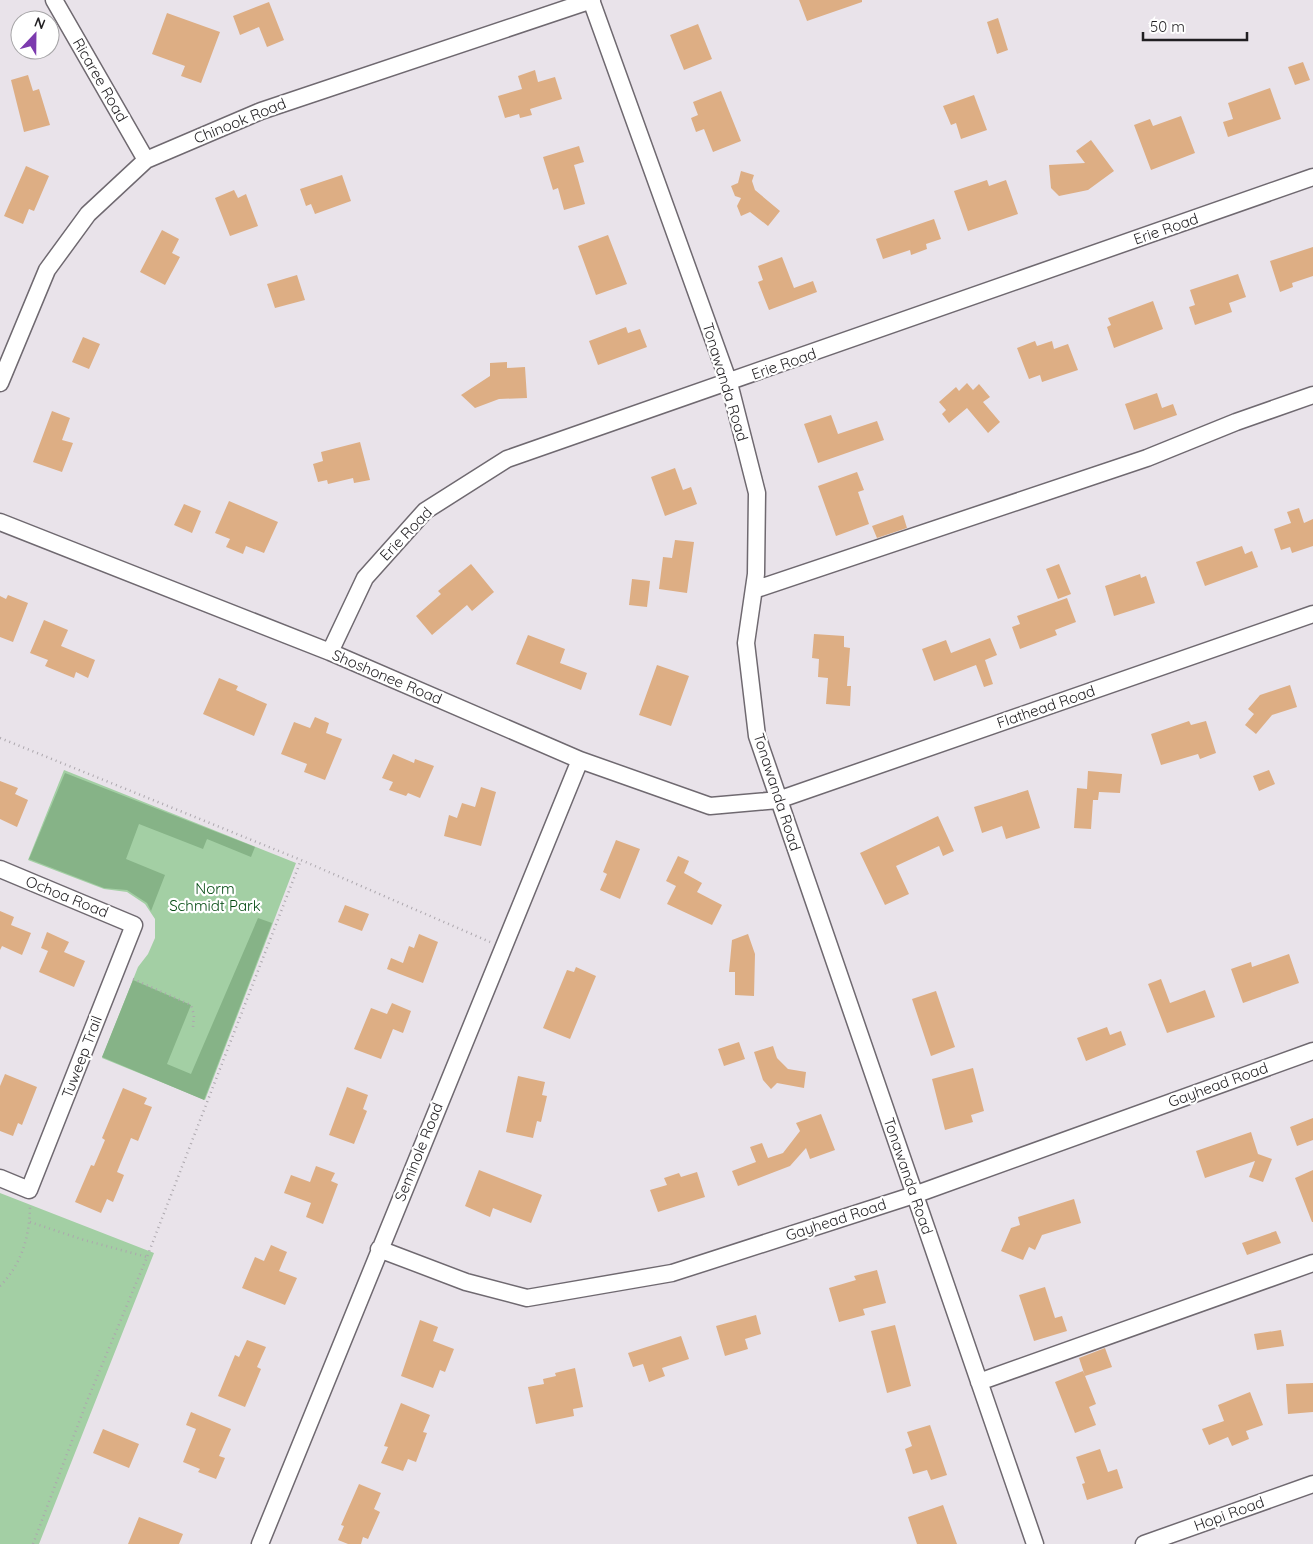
<svg xmlns="http://www.w3.org/2000/svg" width="1313" height="1544" font-family="Quicksand,sans-serif">
	<rect width="100%" height="100%" fill="#e9e3ea"/>
	<!-- green -->
	<path fill="#a3cfa4" d="M64,770L296,863L205,1100L102,1058L138,967L148,954L155,938V919L145,904L127,892L104,889L28,860Z
		M0,1193L154,1253L39,1544H0Z"/>
	<!-- forest -->
	<path fill="#86b387" d="M65,773L255,847L251,857L207,839L203,849L139,824L126,859L165,875L151,911L147,903L127,890L104,888L29,859Z
		M258,918L272,923L204,1100L102,1057L133,980L191,1005L167,1064L191,1074Z"/>
	<!-- building -->
	<path fill="#ddae84" d="M799,0H862V2L807,21Z
		M269,2L284,40L267,47L259,27L240,35L233,16Z
		M167,13L220,32L201,83L181,76L185,66L152,54Z
		M998,18L1008,50L997,54L987,22Z
		M698,24L712,59L684,70L670,35Z
		M1303,62L1310,80L1295,85L1288,67Z
		M535,70L538,82L555,77L562,99L530,109L532,115L520,118L519,114L505,118L498,96L522,89L518,76Z
		M28,75L33,91L39,89L50,125L24,132L11,80Z
		M1270,88L1281,119L1228,137L1223,122L1233,119L1228,103Z
		M721,91L741,141L713,152L704,129L696,132L691,118L698,115L693,102Z
		M974,95L987,130L961,139L956,123L951,125L943,106Z
		M1181,116L1195,153L1151,170L1134,125L1150,119L1153,126Z
		M1091,140L1114,171L1088,190L1059,196L1051,188L1049,165L1085,163L1076,151Z
		M579,146L584,162L574,165L585,204L564,210L558,188L553,190L543,157Z
		M26,166L49,176L34,211L29,209L23,224L4,216Z
		M741,171L754,175L752,181L755,190L780,211L768,226L750,212L741,216L737,206L741,198L735,196L731,186L738,183Z
		M342,175L351,201L315,214L311,204L306,206L300,189Z
		M987,180L989,186L1006,180L1018,214L968,231L954,191Z
		M234,190L238,198L246,194L258,226L230,236L215,198Z
		M934,219L941,239L926,244L927,249L911,255L910,250L883,259L876,239Z
		M162,230L179,239L172,253L180,257L165,285L140,272Z
		M608,235L627,284L596,295L578,246Z
		M1313,247V276L1292,283L1293,287L1280,292L1270,261Z
		M782,257L794,288L813,281L817,292L769,310L758,282L763,280L758,266Z
		M1238,274L1246,297L1229,303L1232,312L1195,325L1189,307L1195,305L1190,290Z
		M297,275L305,300L275,308L267,284Z
		M1153,301L1163,329L1114,348L1107,327L1111,325L1108,318Z
		M626,327L628,333L640,329L647,347L598,365L589,341Z
		M83,337L100,344L89,369L72,362Z
		M1035,341L1037,346L1052,341L1054,349L1068,344L1078,370L1042,382L1040,375L1029,379L1017,348Z
		M507,362V368L525,367L527,398L499,399L475,408L461,395L490,376V363Z
		M967,383L973,390L979,384L990,397L983,402L1000,422L988,433L967,408L949,423L942,414L946,410L939,402L956,387L959,391Z
		M1157,393L1162,408L1173,404L1177,415L1134,430L1125,404Z
		M52,411L70,418L62,440L73,443L62,472L33,462Z
		M831,415L838,434L877,421L884,440L818,463L804,424Z
		M360,442L370,480L354,483L353,478L328,484L327,480L318,482L313,464L323,461L321,452Z
		M675,468L683,490L691,487L697,504L665,516L651,477Z
		M857,472L864,490L858,492L869,524L836,536L818,486Z
		M229,501L278,522L264,553L246,546L243,554L226,547L230,539L215,533Z
		M184,504L201,511L192,533L174,525Z
		M1299,508L1304,523L1313,519V546L1292,553L1290,547L1281,550L1274,529L1291,523L1287,512Z
		M903,515L907,528L877,538L872,526Z
		M675,540L694,542L687,593L659,589L663,557L672,558Z
		M1242,546L1245,554L1252,551L1258,567L1205,586L1196,562Z
		M471,564L494,592L472,611L467,605L432,635L416,616L441,594L438,591Z
		M1059,564L1071,594L1058,599L1046,569Z
		M1140,574L1141,578L1146,576L1155,603L1114,616L1105,586Z
		M632,579L650,581L647,607L629,605Z
		M8,595L28,603L13,642L0,637V596L6,599Z
		M1067,598L1076,622L1055,630L1057,635L1020,649L1012,627L1020,624L1017,616Z
		M44,620L68,630L61,646L95,660L88,678L76,672L74,678L45,666L48,660L30,653Z
		M814,634L844,636V647L850,648L847,686H851L850,706L826,704L828,678L818,677L819,659L812,658Z
		M528,635L565,649L560,663L587,673L581,690L516,664Z
		M990,638L997,655L985,660L993,684L984,687L976,665L934,681L922,649L946,640L951,653Z
		M657,665L689,676L671,726L639,715Z
		M219,678L238,686L236,690L267,704L254,736L203,714Z
		M1290,685L1297,707L1272,715L1256,734L1245,725L1254,714L1248,709L1260,695Z
		M315,717L329,723L326,733L342,739L325,780L304,772L307,764L281,754L294,722L310,728Z
		M1189,721L1191,725L1206,721L1216,753L1200,759L1198,754L1161,765L1151,734Z
		M393,754L414,763L415,759L434,766L420,798L408,793L406,796L389,790L393,782L382,778Z
		M1269,770L1275,784L1259,791L1253,776Z
		M1088,771L1122,774L1120,793L1099,792L1098,800H1093L1091,829L1074,828L1077,788L1087,789Z
		M0,781L18,788L15,794L28,800L17,827L0,819Z
		M481,787L496,792L481,846L444,836L449,815L457,818L462,803L475,807Z
		M1028,790L1040,828L1006,839L1002,826L982,833L974,807Z
		M938,816L954,851L943,856L939,846L896,866L909,894L885,905L860,853Z
		M616,840L640,849L620,899L600,890L607,874L603,872Z
		M678,856L689,861L684,873L702,883L697,892L722,905L712,925L667,904L676,886L666,881Z
		M345,905L369,914L362,931L338,922Z
		M0,911L14,917L11,925L31,933L22,955L2,946L0,950Z
		M47,932L69,942L64,952L85,961L74,987L39,972L48,951L41,948Z
		M419,934L438,942L423,983L387,969L391,958L403,963L409,946L414,948Z
		M748,934L755,954L754,996L735,995V972H729L732,940Z
		M1289,954L1299,983L1243,1003L1231,969L1251,962L1252,967Z
		M576,967L596,976L570,1039L543,1028L567,970L574,972Z
		M1161,979L1170,1003L1205,990L1215,1017L1167,1033L1148,984Z
		M936,991L955,1047L931,1056L912,999Z
		M392,1003L411,1011L403,1033L393,1029L381,1059L354,1049L371,1008L387,1014Z
		M1107,1027L1110,1035L1121,1031L1126,1045L1086,1061L1077,1038Z
		M739,1042L745,1059L724,1066L718,1049Z
		M773,1046L777,1058L788,1069L806,1072L804,1088L777,1083L771,1089L763,1080L754,1052Z
		M973,1068L984,1111L971,1115L973,1122L945,1130L932,1079Z
		M5,1074L37,1087L22,1125L18,1123L13,1136L0,1131V1086Z
		M518,1076L545,1082L542,1095L547,1096L541,1122L537,1121L533,1138L506,1132Z
		M347,1087L368,1095L363,1109L367,1111L354,1144L329,1135Z
		M123,1088L147,1098L144,1104L152,1107L138,1141L131,1138L121,1162L117,1172L124,1175L113,1202L107,1199L101,1213L75,1202L91,1165L94,1166L105,1140L102,1138Z
		M821,1114L835,1150L810,1159L806,1148L790,1166L738,1186L732,1171L756,1162L750,1147L762,1143L768,1158L783,1153L800,1131L796,1123Z
		M1313,1118V1140L1297,1146L1290,1127Z
		M1251,1132L1258,1154L1272,1159L1263,1182L1249,1177L1255,1161L1205,1178L1196,1151Z
		M316,1166L335,1173L331,1181L338,1184L323,1224L306,1217L311,1203L284,1193L291,1175L310,1182Z
		M479,1170L542,1195L531,1223L493,1208L490,1217L465,1206Z
		M1313,1170V1222H1312L1295,1178Z
		M697,1172L705,1197L658,1212L650,1190L667,1185L664,1178L679,1173L681,1177Z
		M1074,1199L1081,1223L1042,1235L1035,1250L1029,1247L1023,1260L1001,1251L1011,1228L1020,1225L1018,1217Z
		M1276,1231L1281,1243L1247,1255L1242,1243Z
		M271,1245L287,1252L279,1271L297,1278L285,1305L242,1288L255,1257L264,1261Z
		M877,1270L886,1303L863,1309L865,1315L839,1322L829,1288L856,1280L854,1276Z
		M1045,1287L1055,1318L1062,1316L1067,1331L1034,1341L1019,1295Z
		M756,1315L761,1334L745,1339L748,1349L725,1356L716,1326Z
		M420,1320L438,1327L433,1341L454,1349L445,1372L440,1370L433,1388L401,1376Z
		M895,1325L911,1386L887,1393L871,1331Z
		M1281,1330L1284,1346L1257,1350L1254,1334Z
		M681,1336L689,1359L662,1368L665,1376L649,1382L643,1364L633,1367L628,1353Z
		M247,1340L266,1347L257,1367L261,1369L245,1407L218,1396L235,1355L239,1357Z
		M1105,1348L1112,1367L1085,1376L1096,1404L1089,1407L1096,1425L1075,1433L1055,1382L1083,1371L1085,1376L1079,1358Z
		M575,1368L583,1407L573,1409L574,1416L536,1424L528,1387L544,1384L543,1379L556,1376L555,1373Z
		M1313,1383V1412L1288,1414L1286,1384Z
		M1250,1392L1263,1425L1246,1431L1249,1439L1232,1446L1228,1437L1209,1445L1202,1429L1224,1421L1218,1405Z
		M401,1403L430,1415L423,1432L427,1433L416,1462L408,1459L403,1471L381,1463L388,1447L384,1446Z
		M191,1412L231,1429L219,1456L225,1458L216,1479L198,1472L200,1469L183,1462L196,1429L186,1425Z
		M930,1425L947,1475L931,1480L927,1470L913,1474L905,1449L912,1446L907,1432Z
		M103,1429L139,1444L129,1468L93,1453Z
		M1100,1449L1108,1472L1117,1469L1123,1488L1087,1500L1082,1484L1085,1483L1076,1457Z
		M359,1484L381,1493L374,1509L380,1512L368,1539L363,1537L361,1544H348L338,1540L344,1526L341,1525Z
		M943,1505L957,1544H917L908,1517Z
		M139,1517L183,1534L179,1544H128Z"/>
	<g fill="none" stroke-linecap="round" stroke-linejoin="round">
		<!-- minor casing -->
		<g stroke="#6f6970" stroke-width="19">
			<path id="minor" d="M54,0L146,160
				M591,0L729,383L757,493L756,574L746,643L757,736L1035,1544
				M0,383L47,270L88,214L146,160L261,111L592,0
				M0,522L330,652L580,760L710,806L778,800L1313,614
				M754,590L1147,458L1236,422L1313,395
				M330,652L365,578L425,511L507,459L1313,177
				M0,869L134,925L29,1190L0,1178
				M379,1249L466,1282L527,1298L672,1273L914,1195L1313,1051
				M979,1382L1313,1263
				M260,1544L580,760
				M1144,1544L1313,1484"/>
		</g>
		<!-- path -->
		<path stroke="#aca7ad" stroke-width="2.5" stroke-dasharray="1 4" stroke-linecap="butt" d="M0,738L301,860L490,942
			M133,979L191,1005L194,1015L193,1027
			M30,1222L84,1240L147,1257
			M0,1286C22,1264 30,1235 30,1205
			M33,1544L87,1401L147,1257L301,860"/>
		<!-- minor -->
		<use href="#minor" stroke="#fff" stroke-width="16"/>
	</g>
	<g text-anchor="middle" stroke-width="4.5" stroke-linejoin="round" paint-order="stroke">
		<!-- street labels -->
		<g font-size="15" fill="#211f22" stroke="#fff">
			<text transform="translate(100 80) rotate(60)" y="5">Ricaree Road</text>
			<text transform="translate(240 121) rotate(-22)" y="5">Chinook Road</text>
			<text transform="translate(1166 229) rotate(-19)" y="5">Erie Road</text>
			<text transform="translate(784 364) rotate(-19)" y="5">Erie Road</text>
			<text transform="translate(725 382) rotate(73)" y="5">Tonawanda Road</text>
			<text transform="translate(406 534) rotate(-46)" y="5">Erie Road</text>
			<text transform="translate(387 677) rotate(23)" y="5">Shoshonee Road</text>
			<text transform="translate(1046 707) rotate(-19)" y="5">Flathead Road</text>
			<text transform="translate(777 792) rotate(72)" y="5">Tonawanda Road</text>
			<text transform="translate(67 897) rotate(22)" y="5">Ochoa Road</text>
			<text transform="translate(82 1057) rotate(-69)" y="5">Tuweep Trail</text>
			<text transform="translate(1218 1085) rotate(-20)" y="5">Gayhead Road</text>
			<text transform="translate(419 1152) rotate(-68)" y="5">Seminole Road</text>
			<text transform="translate(908 1176) rotate(71)" y="5">Tonawanda Road</text>
			<text transform="translate(836 1220) rotate(-18)" y="5">Gayhead Road</text>
			<text transform="translate(1229 1514) rotate(-20)" y="5">Hopi Road</text>
		</g>
		<!-- park labels -->
		<g font-size="15" fill="#01480f" stroke="#fff">
			<text x="215" y="894">Norm<tspan x="215" dy="17">Schmidt Park</tspan></text>
		</g>
	</g>
	<!-- north arrow -->
	<g transform="translate(35 35) rotate(22)"><circle r="24" fill="#ffffff" stroke="#a6a5a7"/>
	<path d="M0-4L9 19L0 12L-9 19Z" fill="#7c3aae"/>
	<text y="-8" font-size="14" font-weight="bold" text-anchor="middle" fill="#211f22">N</text>
	</g>
	<!-- scale -->
	<path d="M1143 32v8h104v-8" fill="none" stroke="#211f22" stroke-width="2.5"/>
	<text x="1150" y="32" font-size="15" fill="#211f22" stroke="#ffffff" stroke-width="4" paint-order="stroke">50 m</text>
</svg>
